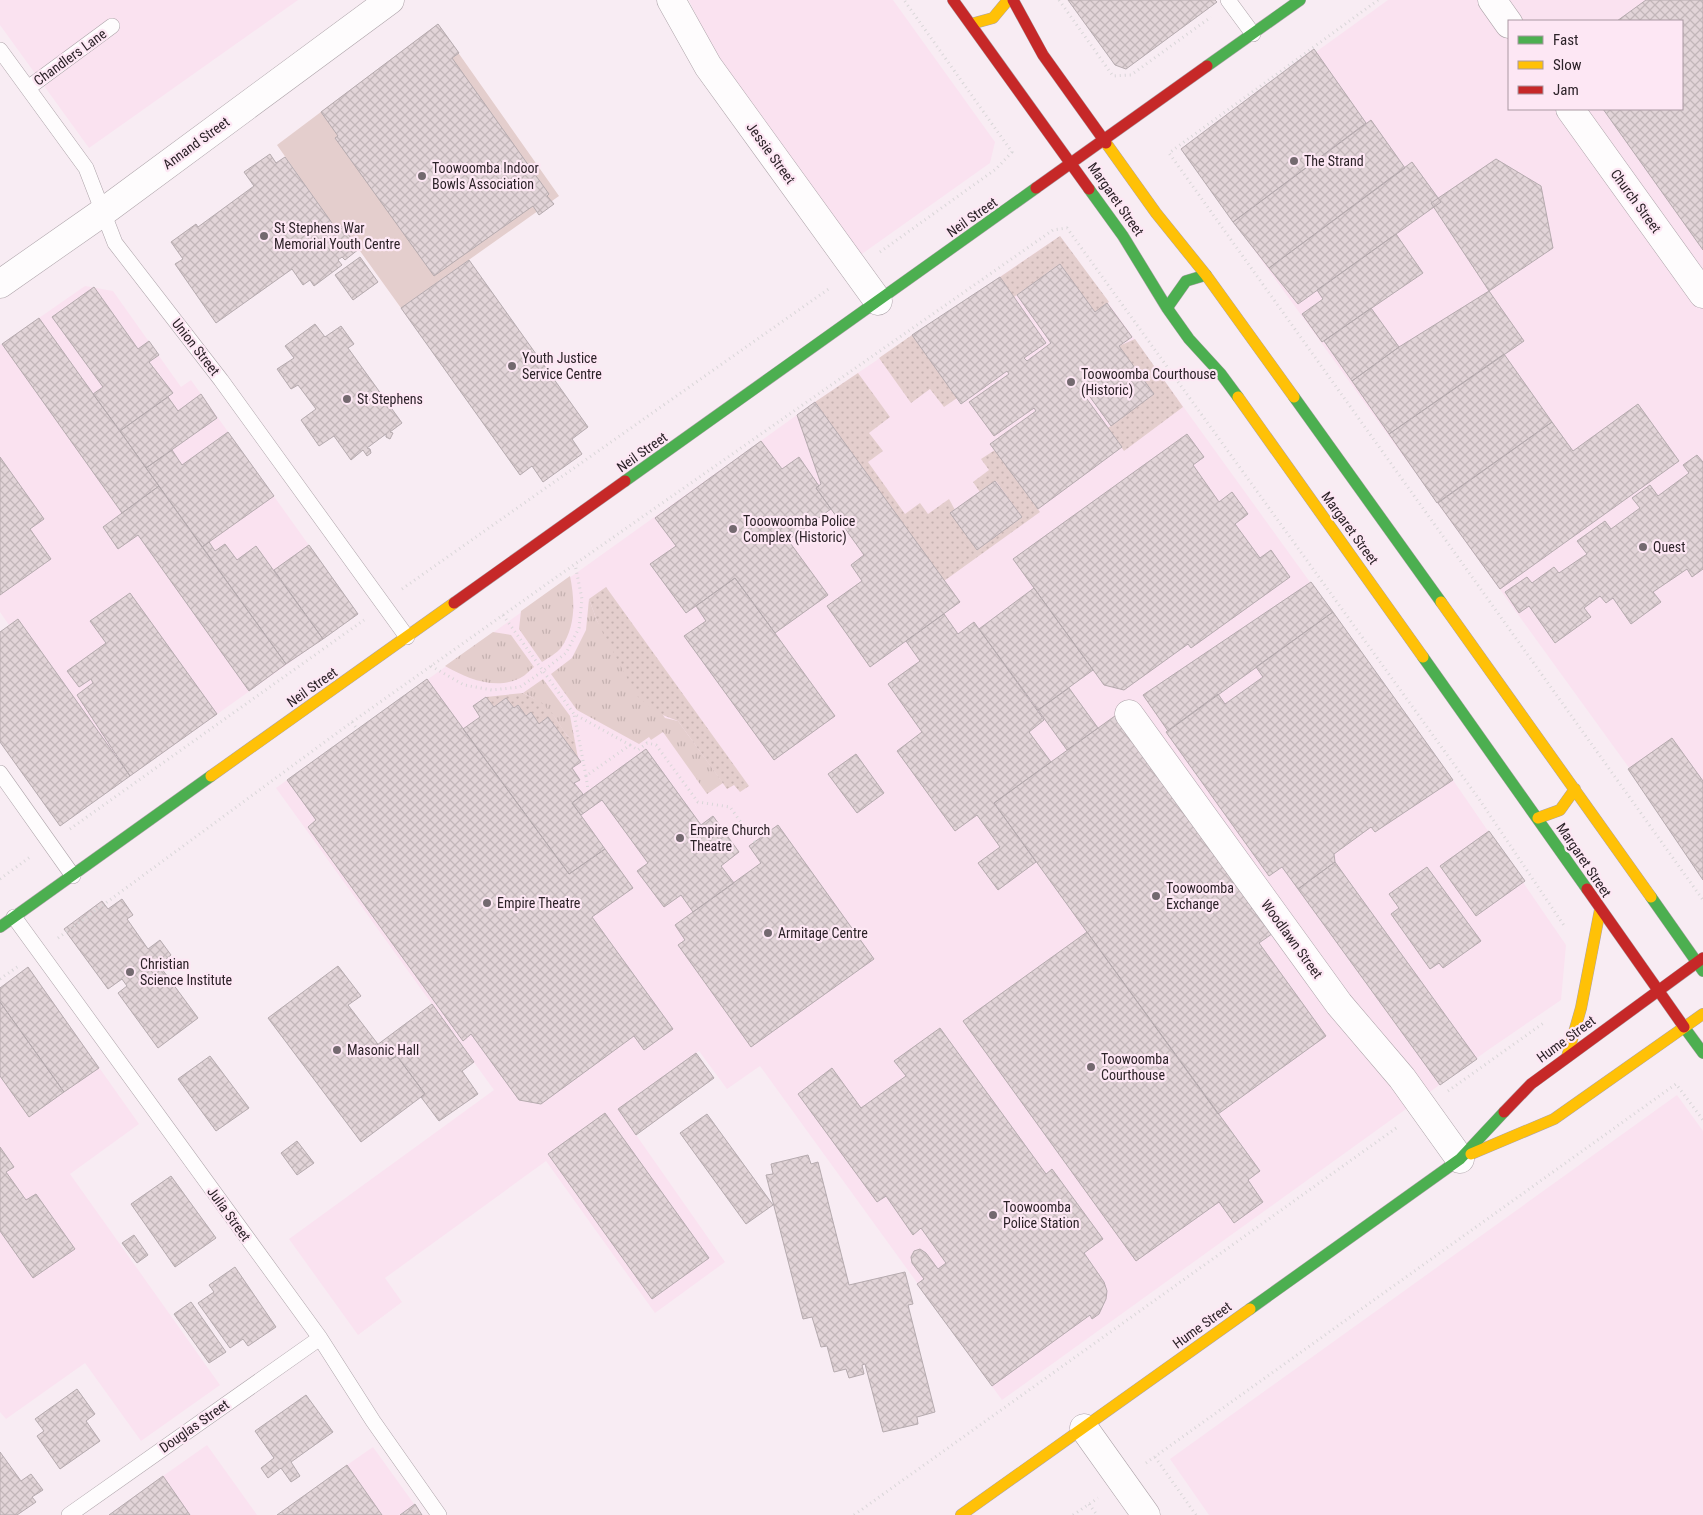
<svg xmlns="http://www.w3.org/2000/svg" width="1703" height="1515" font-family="'Roboto Condensed',sans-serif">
	<defs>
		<pattern id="grass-tufts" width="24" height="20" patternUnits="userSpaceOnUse" patternTransform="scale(1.25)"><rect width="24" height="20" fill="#e4cecd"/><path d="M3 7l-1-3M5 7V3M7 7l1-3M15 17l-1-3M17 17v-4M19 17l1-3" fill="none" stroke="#c4b1b0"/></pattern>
		<pattern id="park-dots" width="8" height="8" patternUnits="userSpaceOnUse" patternTransform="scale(1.25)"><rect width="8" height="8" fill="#e4cecd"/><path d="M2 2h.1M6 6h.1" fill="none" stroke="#c4b1b0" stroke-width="1.8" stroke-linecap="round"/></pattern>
		<pattern id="building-cross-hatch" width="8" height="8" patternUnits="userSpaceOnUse" patternTransform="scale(1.25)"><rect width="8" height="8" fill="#e2d4d8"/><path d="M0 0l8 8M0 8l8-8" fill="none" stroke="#c2b6b9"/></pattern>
	</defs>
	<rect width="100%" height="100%" fill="#f8ecf3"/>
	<!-- built -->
	<path fill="#fae2f0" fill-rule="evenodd" d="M0,0H298L89,148L0,25Z
		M689,0H893L995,142L990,163L859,256L717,60Z
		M1388,0H1703V870L1181,149ZM1509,21H1682V109H1509Z
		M1060,236L1453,780L1566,945L1561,1000L1488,1050L1002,1400L760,1066L727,1089L699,1051L618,1109L725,1262L655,1313L546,1161L385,1278L402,1302L358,1335L289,1239L494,1090L276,788L815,402Z
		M85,286L113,291L181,387L191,380L358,614L130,776L18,619L9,625L0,612V345Z
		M28,967L139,1124L70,1174L220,1385L141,1441L85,1363L6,1419L0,1412V988Z
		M1677,1095L1703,1131V1515H1209L1170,1459Z
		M207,1445L257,1515H109L163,1476Z
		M373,1447L422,1515H277L347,1465Z"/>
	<!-- grass -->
	<path fill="url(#grass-tufts)" d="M570,576C575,601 576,626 561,648C557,653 548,658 542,662L519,629L521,611Z
		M589,599L597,621L665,718L678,721L723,783L707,794L663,732L651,740L649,737L639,744L577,710L551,674L572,658L586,630Z
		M493,632L511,635L534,667C529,671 524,677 518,679C494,690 466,678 445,666Z
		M543,679L570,716L575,742C564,736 560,723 552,714C545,706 533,697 523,693Z"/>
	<!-- park -->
	<path fill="url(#park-dots)" d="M1060,236L1109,302L1095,312L1060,264L1014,297L1000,277Z
		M912,335L957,398L944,407L930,389L911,403L879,358Z
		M1135,339L1183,407L1124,451L1108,428L1154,394L1119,346Z
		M858,373L890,417L869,433L883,451L868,462L905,514L920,503L928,514L949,499L977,550L1022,517L996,481L980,492L973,482L989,470L981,459L995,450L1040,512L944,581L815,402Z
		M606,587L749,786L740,792L734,785L727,789L678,721L655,712L636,695L597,621L589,599Z
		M523,693L541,702L552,713L567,736L575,742L578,758L548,717L539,724L531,713L526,716L518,705L514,708L494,707L486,697Z"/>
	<!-- pitch -->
	<path fill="#e4cecd" d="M438,24L559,196L401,308L342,226L337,230L277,145Z"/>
	<!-- building -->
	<path fill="url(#building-cross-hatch)" stroke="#b5aaae" d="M1068,0H1215L1217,2L1126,69L1115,65Z
		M1646,0H1703V250L1603,109H1682V21H1617Z
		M438,24L459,53L452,58L549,194L547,196L554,204L539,215L533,206L434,276L335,138L338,136L321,112Z
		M1314,49L1366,123L1233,222L1181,149Z
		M1371,120L1405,168L1269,268L1233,222Z
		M270,154L276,163L285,157L337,230L342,226L359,249L345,260L342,257L338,260L342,265L314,286L310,280L303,285L292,269L216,323L175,264L183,259L171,242L196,224L198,227L254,186L244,172Z
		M1496,159L1541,186L1553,248L1489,291L1431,203Z
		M1412,162L1441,202L1298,304L1269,268Z
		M1396,234L1423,273L1322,342L1302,314L1323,299L1317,290Z
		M360,257L378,282L353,300L335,275Z
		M469,260L588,427L572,439L582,454L543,482L532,466L520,475L401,308Z
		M1060,264L1095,312L1107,303L1132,337L1119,346L1154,394L1111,426L1085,390L1084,395L1122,447L1038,509L990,444L1036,411L1034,408L994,436L969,402L1009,374L1007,371L961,404L912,335L1000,277L1046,343L1024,358L1027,361L1051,343L1017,295Z
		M94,287L138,349L149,341L159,355L149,362L173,393L120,431L93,394L103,387L52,317Z
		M1489,291L1524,341L1389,434L1352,381L1399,347Z
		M1371,308L1399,347L1352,381L1324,341Z
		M39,318L159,486L122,513L2,344Z
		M315,324L325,337L341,326L354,344L348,348L402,423L390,432L393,433L390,439L386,437V434L367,448L370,449L371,453L367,456L363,450L351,460L334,436L319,446L301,420L316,409L298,385L291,389L277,369L294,358L285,346Z
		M1504,354L1552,422L1437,503L1389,434Z
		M201,394L217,418L146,468L120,431L168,397L178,411Z
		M815,402L960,602L870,667L827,606L862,581L851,565L864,555L816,488L821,484L797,415Z
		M1638,404L1679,461L1500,589L1438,503L1552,422L1573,451Z
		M228,432L274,496L202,547L146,468L172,450L182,465Z
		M1187,434L1204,457L1193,465L1219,502L1232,492L1248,514L1235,524L1260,558L1271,550L1290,577L1191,648L1188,644L1124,690L1104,685L1013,559Z
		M761,441L782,469L799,457L819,486L816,488L831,509L788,540L828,595L775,633L735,578L686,613L650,564L676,546L655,518Z
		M1697,455L1703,462V569L1692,577L1687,569L1653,592L1661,602L1631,624L1613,598L1606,603L1600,596L1584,608L1591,617L1555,643L1529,606L1519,613L1505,592L1527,577L1532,583L1554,567L1559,573L1587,554L1577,541L1605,521L1611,529L1640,508L1632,498L1650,485L1658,496L1689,473L1683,465Z
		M0,457L44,519L30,529L51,559L0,595Z
		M995,481L1022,517L977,550L950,513Z
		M159,486L286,664L249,691L138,535L118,549L103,527Z
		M209,542L215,551L225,544L237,560L256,546L323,639L286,664L202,547Z
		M309,545L358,614L323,639L274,570Z
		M735,578L835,716L774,760L684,636L706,621L696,606Z
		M1311,582L1333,612L1168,731L1143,695Z
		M1034,588L1093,670L1038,710L979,629Z
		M130,593L217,714L130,776L77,695L93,683L91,679L79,687L67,671L106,643L90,621Z
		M1333,612L1453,780L1375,832L1371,827L1334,854L1335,862L1298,889L1282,867L1269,876L1166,732L1218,694L1225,704L1263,677L1256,667Z
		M944,614L958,634L974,622L1044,720L1029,732L1051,762L994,803L1036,862L998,890L978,863L1000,847L977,815L955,831L897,751L922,732L888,684L920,661L906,641Z
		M18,619L130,776L60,826L0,742V632Z
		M427,679L569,874L605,849L633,888L592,917L673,1029L644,1050L634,1036L541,1104L519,1100L471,1034L463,1041L308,827L316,820L287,780Z
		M1069,688L1098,728L1067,750L1038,710Z
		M486,697L494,707L506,698L514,708L518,705L526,716L531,712L539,724L548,717L581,762L572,768L580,780L574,783L583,794L572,803L605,849L569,874L463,729L480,717L473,706Z
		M1119,713L1276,931L1259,943L1326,1036L1218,1114L994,803Z
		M1672,738L1703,781V880L1628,769Z
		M646,749L701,825L713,816L739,852L721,866L734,883L693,912L681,895L664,907L637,871L648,863L602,800L581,815L572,803Z
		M856,754L884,793L857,813L828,774Z
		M778,825L874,959L751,1047L678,945L685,940L675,925L761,863L749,846Z
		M1489,831L1525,881L1476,916L1440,866Z
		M1335,862L1477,1059L1440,1085L1298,889Z
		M1427,867L1481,941L1443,968L1439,963L1430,969L1391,914L1399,908L1389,894Z
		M122,899L133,915L127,919L148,949L160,940L171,955L159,965L198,1018L158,1048L118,993L127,986L122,979L108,989L64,929L102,901L108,909Z
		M1087,932L1260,1171L1248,1180L1263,1202L1234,1223L1219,1202L1136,1261L963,1021Z
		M338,966L361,996L348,1005L390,1060L397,1056L425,1094L361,1142L268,1018Z
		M28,967L99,1068L64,1092L0,1002V988Z
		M0,1002L64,1092L29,1117L0,1076Z
		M432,1004L474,1062L462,1071L478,1094L439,1121L421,1097L425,1094L397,1056L390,1060L377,1045Z
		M940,1028L1046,1174L1052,1169L1103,1239L1084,1253L1104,1282L1107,1291L1106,1299L1099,1314L1092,1319L1090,1315L992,1386L917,1284L924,1279L912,1263L911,1257L914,1251L920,1249L926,1253L938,1269L946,1263L921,1228L913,1235L886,1196L877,1202L798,1094L832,1068L861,1108L906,1076L894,1061Z
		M696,1053L714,1078L636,1135L618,1109Z
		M210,1056L249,1108L216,1131L178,1079Z
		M605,1113L709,1258L652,1299L548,1154Z
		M707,1114L773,1205L746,1224L680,1133Z
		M297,1141L314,1163L297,1175L281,1153Z
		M0,1147L14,1167L6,1172L26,1200L36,1194L75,1249L33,1278L0,1231Z
		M808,1155L811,1164L818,1162L849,1285L905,1272L913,1304L908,1305L935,1412L917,1417L918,1424L883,1432L865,1364L862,1365L864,1374L849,1378L846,1369L834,1372L827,1346L821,1347L812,1317L803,1319L766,1175L773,1174L771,1164Z
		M171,1176L216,1238L175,1267L131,1204Z
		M134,1235L148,1255L137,1263L122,1243Z
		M235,1267L276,1327L248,1346L243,1339L230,1348L198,1303L214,1292L209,1285Z
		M191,1302L226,1352L209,1363L174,1314Z
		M77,1389L95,1414L86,1421L100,1441L60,1469L37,1436L44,1431L35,1419Z
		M306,1395L333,1432L291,1462L300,1476L291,1482L281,1468L268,1478L261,1468L274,1458L255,1431Z
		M0,1452L21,1481L31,1474L43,1490L32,1497L36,1502L17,1515H0Z
		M347,1465L382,1515H277Z
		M163,1476L190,1515H109Z
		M415,1504L422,1515H400Z"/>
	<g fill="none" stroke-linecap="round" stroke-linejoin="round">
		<!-- lane casing -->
		<g stroke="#ada3a9" stroke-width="16">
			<path id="lane" d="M1228,0L1253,34
				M0,50L86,168L115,243L221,380L407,637
				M28,88L112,26
				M0,773L73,876
				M14,917L320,1338L373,1421L439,1515
				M69,1515L320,1338"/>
		</g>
		<!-- street casing -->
		<g stroke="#ada3a9" stroke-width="29">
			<path id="street" d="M671,0L708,66L878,301
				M1492,0L1509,24
				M1570,109L1703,294
				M0,284L103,212L390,0
				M1129,714L1339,1004L1402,1078L1460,1159
				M1084,1428L1146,1515"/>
		</g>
		<!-- fast casing -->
		<g stroke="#ada3a9" stroke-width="12">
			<path id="fast" d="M1207,66L1300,0
				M1089,189L1123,236L1167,308L1189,339L1221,374L1238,397
				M1167,308L1186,281L1206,275
				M1294,397L1441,602
				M625,481L1036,188
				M1423,657L1587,889
				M1651,897L1703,971
				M0,927L211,776
				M1684,1027L1703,1053
				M1250,1309L1460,1159L1504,1112"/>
		</g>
		<!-- slow casing -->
		<g stroke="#ada3a9" stroke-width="12">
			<path id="slow" d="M971,24L993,18L1008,0
				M1106,143L1156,213L1206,275L1294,397
				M1238,397L1423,657
				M1441,602L1651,897
				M211,776L454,603
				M1538,818L1560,810L1575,789
				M1567,1057L1581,1008L1600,910
				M1471,1154L1554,1119L1703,1014
				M961,1515L1250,1309"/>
		</g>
		<!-- jam casing -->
		<g stroke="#ada3a9" stroke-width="12">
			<path id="jam" d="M953,0L1089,189
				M1013,0L1043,55L1106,143
				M1036,188L1207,66
				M454,603L625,481
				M1587,889L1684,1027
				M1504,1112L1531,1084L1703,958"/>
		</g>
		<!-- path -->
		<path stroke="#d9d6d8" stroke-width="3" stroke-dasharray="1 4" stroke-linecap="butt" d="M1059,0L1113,76L1131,75L1211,17
			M1378,0L1169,153L1703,900
			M880,252L996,169L1012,152L904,0
			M402,589L830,288
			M503,615L574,714L630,745L586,776L574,714
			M431,666L464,685L492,690L520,687L543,671L566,653L579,628L582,599L575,564
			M352,722L357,729
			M630,745L638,750L647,743L656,745L698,802L730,807L755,842
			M586,776L588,790
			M70,829L364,620
			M0,879L30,857
			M58,938L352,722L575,564L1053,230L1067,228L1479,799L1565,927
			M0,979L20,965
			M1448,1091L1545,1022
			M1155,1457L1196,1515
			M1146,1463L1676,1084L1703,1120
			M1089,1504L1097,1515
			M854,1515L1399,1126
			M1073,1515L1098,1498"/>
		<!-- lane -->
		<use href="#lane" stroke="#fefcfd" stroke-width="15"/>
		<!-- street -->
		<use href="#street" stroke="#fefcfd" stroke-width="28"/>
		<!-- fast -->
		<use href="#fast" stroke="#4caf50" stroke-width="11"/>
		<!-- slow -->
		<use href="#slow" stroke="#ffc107" stroke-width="11"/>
		<!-- jam -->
		<use href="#jam" stroke="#c62828" stroke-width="11"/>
	</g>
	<!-- markers -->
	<g fill="#73696f" stroke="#fde7f4" stroke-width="2">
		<circle cx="1294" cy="161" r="5"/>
		<circle cx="422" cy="176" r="5"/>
		<circle cx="264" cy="236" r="5"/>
		<circle cx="512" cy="366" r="5"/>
		<circle cx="1071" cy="382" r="5"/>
		<circle cx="347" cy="399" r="5"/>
		<circle cx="733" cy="529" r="5"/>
		<circle cx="1643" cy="547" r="5"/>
		<circle cx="680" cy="838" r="5"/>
		<circle cx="1156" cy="896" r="5"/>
		<circle cx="487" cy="903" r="5"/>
		<circle cx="768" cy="933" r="5"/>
		<circle cx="130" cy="972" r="5"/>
		<circle cx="337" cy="1050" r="5"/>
		<circle cx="1091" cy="1067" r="5"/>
		<circle cx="993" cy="1215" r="5"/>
	</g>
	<g text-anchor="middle" stroke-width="4.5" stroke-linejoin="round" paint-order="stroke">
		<!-- street labels -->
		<g font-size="14" fill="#2c2228" stroke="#fde7f4">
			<text transform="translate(70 57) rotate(-36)" y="5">Chandlers Lane</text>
			<text transform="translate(196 143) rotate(-36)" y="5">Annand Street</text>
			<text transform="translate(771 153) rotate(54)" y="5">Jessie Street</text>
			<text transform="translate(1116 199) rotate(55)" y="5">Margaret Street</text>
			<text transform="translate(1636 201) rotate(54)" y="5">Church Street</text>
			<text transform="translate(972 217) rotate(-35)" y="5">Neil Street</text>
			<text transform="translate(196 347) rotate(52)" y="5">Union Street</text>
			<text transform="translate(642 452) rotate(-35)" y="5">Neil Street</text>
			<text transform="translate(1350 528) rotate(54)" y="5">Margaret Street</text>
			<text transform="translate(312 687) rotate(-35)" y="5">Neil Street</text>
			<text transform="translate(1584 860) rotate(56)" y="5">Margaret Street</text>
			<text transform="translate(1292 939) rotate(54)" y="5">Woodlawn Street</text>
			<text transform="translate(1566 1039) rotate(-36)" y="5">Hume Street</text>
			<text transform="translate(229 1214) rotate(54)" y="5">Julia Street</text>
			<text transform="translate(1202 1325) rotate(-36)" y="5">Hume Street</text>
			<text transform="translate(194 1426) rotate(-35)" y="5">Douglas Street</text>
		</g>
		<!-- poi labels -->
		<g font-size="14" fill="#2c2228" stroke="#fde7f4" text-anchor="start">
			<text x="1304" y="166">The Strand</text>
			<text x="432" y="173">Toowoomba Indoor<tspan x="432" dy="16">Bowls Association</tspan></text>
			<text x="274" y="233">St Stephens War<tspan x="274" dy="16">Memorial Youth Centre</tspan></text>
			<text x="522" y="363">Youth Justice<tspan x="522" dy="16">Service Centre</tspan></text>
			<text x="1081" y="379">Toowoomba Courthouse<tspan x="1081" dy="16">(Historic)</tspan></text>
			<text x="357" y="404">St Stephens</text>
			<text x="743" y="526">Tooowoomba Police<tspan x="743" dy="16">Complex (Historic)</tspan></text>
			<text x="1653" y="552">Quest</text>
			<text x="690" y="835">Empire Church<tspan x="690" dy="16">Theatre</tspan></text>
			<text x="1166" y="893">Toowoomba<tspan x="1166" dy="16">Exchange</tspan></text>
			<text x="497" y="908">Empire Theatre</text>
			<text x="778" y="938">Armitage Centre</text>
			<text x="140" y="969">Christian<tspan x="140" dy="16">Science Institute</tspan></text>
			<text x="347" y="1055">Masonic Hall</text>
			<text x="1101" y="1064">Toowoomba<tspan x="1101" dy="16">Courthouse</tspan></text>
			<text x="1003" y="1212">Toowoomba<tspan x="1003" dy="16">Police Station</tspan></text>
		</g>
	</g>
	<!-- legend -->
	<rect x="1508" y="20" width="175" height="90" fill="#fde7f4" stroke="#a998a2"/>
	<rect x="1518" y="36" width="25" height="8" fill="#4caf50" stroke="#a998a2"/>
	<text x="1553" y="45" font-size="15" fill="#2c2228">Fast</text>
	<rect x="1518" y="61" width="25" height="8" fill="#ffc107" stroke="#a998a2"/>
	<text x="1553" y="70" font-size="15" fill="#2c2228">Slow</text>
	<rect x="1518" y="86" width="25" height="8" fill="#c62828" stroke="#a998a2"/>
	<text x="1553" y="95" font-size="15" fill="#2c2228">Jam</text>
</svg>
